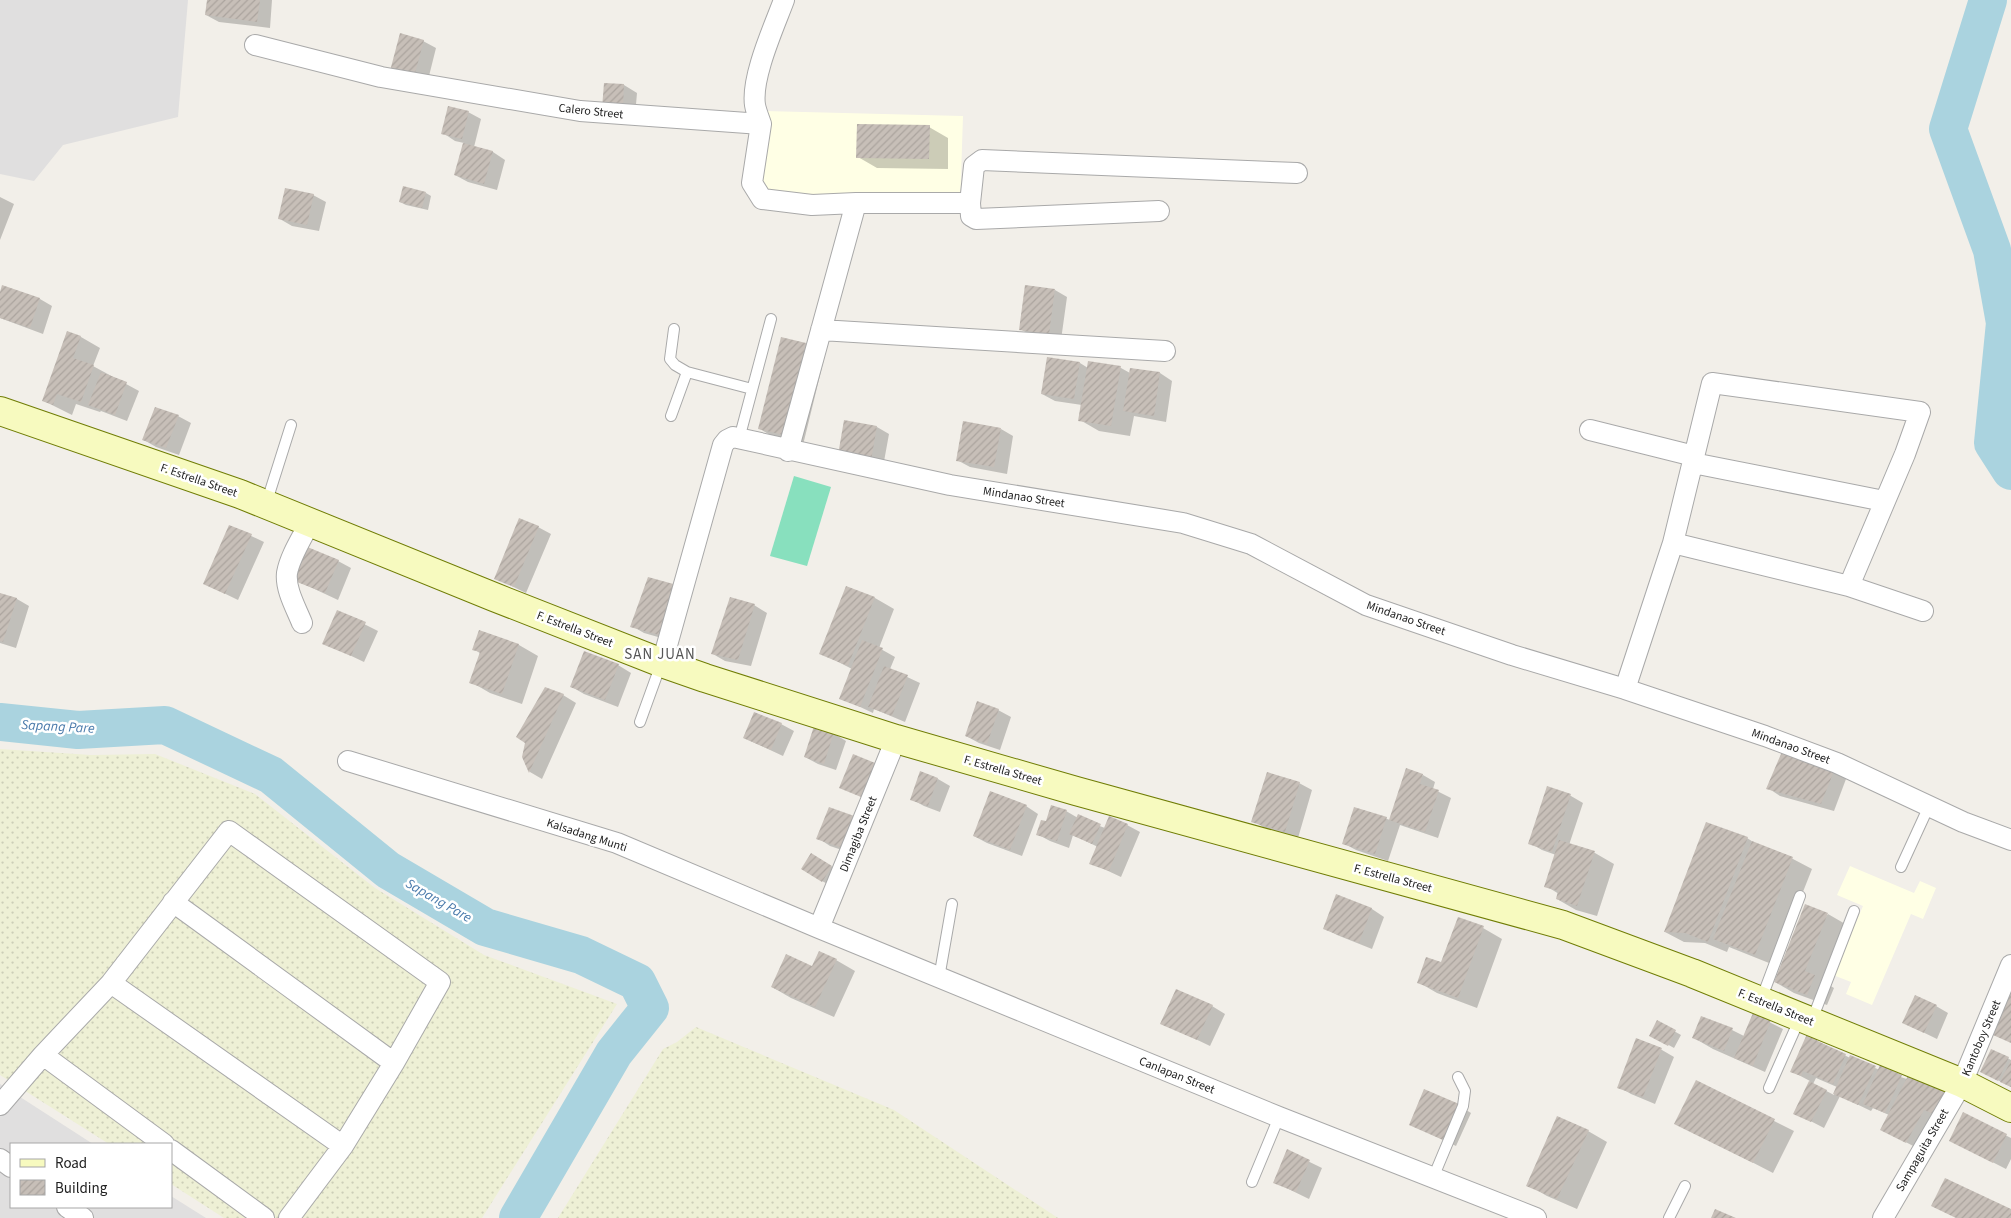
<svg xmlns="http://www.w3.org/2000/svg" width="2011" height="1218" font-family="'Source Sans 3',sans-serif">
	<defs>
		<pattern id="farmland-dots" width="8" height="8" patternUnits="userSpaceOnUse" patternTransform="scale(1.25)"><rect width="8" height="8" fill="#eef0d5"/><path d="M2 2h.1M6 6h.1" fill="none" stroke="#ccceb7" stroke-width="1.8" stroke-linecap="round"/></pattern>
		<pattern id="building-hatch" width="6" height="6" patternUnits="userSpaceOnUse" patternTransform="scale(1.25)"><rect width="6" height="6" fill="#c7bfb8"/><path d="M-1 1l2-2M0 6l6-6M5 7l2-2" fill="none" stroke="#aba49e"/></pattern>
	</defs>
	<rect width="100%" height="100%" fill="#f2efe9"/>
	<!-- residential -->
	<path fill="#e0dfdf" d="M0,0H188L178,117L63,145L34,181L0,174Z
		M0,1084L93,1144H11V1207H171V1196L206,1218H0Z"/>
	<!-- education -->
	<path fill="#ffffe5" d="M764,111L963,116L960,208L762,192Z
		M1850,866L1914,893L1920,881L1936,888L1923,919L1911,914L1872,1005L1846,994L1851,982L1833,975L1863,906L1837,895Z"/>
	<!-- farmland -->
	<path fill="url(#farmland-dots)" d="M0,749L91,755L155,754L255,794L375,888L484,955L617,1004L482,1218H224L171,1184V1144H109L0,1075Z
		M696,1027L894,1110L1058,1218H558L663,1049L677,1042Z"/>
	<!-- pitch -->
	<path fill="#88e0be" d="M794,476L831,487L807,566L770,556Z"/>
	<!-- shadow -->
	<path fill="#0003" fill-rule="evenodd" d="M208,0H272L270,28L219,22L206,15Z
		M423,41L436,48L427,84L404,78Z
		M605,84L624,85L637,93L635,116L616,115Z
		M468,112L481,119L474,147L493,152L505,160L497,190L468,182L455,175L464,143L455,141L443,133Z
		M929,127L948,138V169L877,168L858,157Z
		M426,193L431,196L428,210L406,205L400,202Z
		M313,195L326,202L319,231L292,226L280,219Z
		M0,197L14,204L0,240Z
		M3,287L40,299L52,306L43,334L0,318V296Z
		M1055,290L1067,297L1061,340L1033,336L1020,329Z
		M67,332L81,337L100,348L93,366L139,391L127,421L101,411L100,412L76,404L72,415L44,401Z
		M782,338L806,344L825,355L803,445L779,440L760,429Z
		M1048,358L1080,363L1088,368L1089,362L1121,368L1130,373H1160L1172,381L1166,422L1134,416L1130,436L1099,431L1080,420L1082,405L1055,401L1042,394Z
		M178,416L191,423L179,455L156,447L144,440Z
		M877,427L889,434L883,467L852,462Z
		M1001,429L1013,436L1007,474L970,467L957,460Z
		M230,526L264,542L238,600L205,584Z
		M538,527L551,534L526,593L495,578Z
		M338,561L351,568L338,600L293,579Z
		M649,579L672,641L644,633L632,626Z
		M847,588L875,598L894,609L879,648L895,657L890,669L920,683L905,722L874,709L873,713L841,698L852,669L821,653Z
		M0,594L17,599L29,606L16,648L0,643Z
		M754,605L767,613L751,666L725,661L713,654Z
		M338,611L378,631L364,662L324,643Z
		M480,632L519,645L538,656L522,704L490,693L471,682L481,654L474,649Z
		M618,665L631,673L618,707L584,694L572,687Z
		M563,695L576,703L542,779L530,772L523,757L527,743Z
		M998,710L1011,717L1000,750L979,743L966,736Z
		M781,724L794,731L783,756L744,738Z
		M833,733L846,741L836,770L818,764L805,757Z
		M1784,748L1849,771L1834,811L1780,796L1768,788Z
		M1423,775L1435,782L1433,789L1451,798L1438,838L1400,825L1388,861L1356,850L1343,843L1355,808L1390,820Z
		M938,779L950,786L940,812L924,806L911,799Z
		M1299,783L1312,790L1298,838L1265,828L1253,821Z
		M1548,788L1571,796L1583,803L1569,845L1595,853L1614,864L1597,916L1576,910L1557,899L1559,894L1546,886L1556,855L1542,850L1530,843Z
		M1026,806L1038,814L1022,856L987,843L974,836Z
		M829,808L857,855L830,846L818,838Z
		M1066,811L1078,818L1105,828L1127,825L1140,832L1121,877L1091,863L1098,847L1073,835L1069,848L1050,841L1037,834L1046,823Z
		M1747,838L1758,845L1793,859L1812,869L1774,965L1729,947L1727,952L1705,943L1684,942L1665,932Z
		M824,862L843,874L835,888L822,881Z
		M1337,896L1372,909L1384,917L1372,949L1337,935L1324,928Z
		M1828,914L1847,925L1824,982L1834,988L1827,1005L1794,993L1775,982Z
		M1459,919L1483,928L1502,939L1477,1008L1437,993L1418,982L1442,964Z
		M836,960L855,971L834,1017L791,998L772,987L812,967Z
		M1212,1006L1225,1014L1210,1046L1162,1023Z
		M1936,1006L1948,1013L1937,1039L1904,1023Z
		M1753,1014L1783,1029L1765,1072L1713,1049L1694,1038L1702,1018L1732,1030L1744,1036Z
		M1658,1022L1681,1035L1674,1048L1651,1035Z
		M1808,1036L1850,1058L1880,1070L1963,1098L1951,1123L1937,1116L1919,1149L1894,1136L1889,1115L1873,1108L1871,1111L1840,1096L1824,1128L1795,1113L1810,1081L1791,1071ZM1816,1078L1837,1087L1834,1095L1813,1084Z
		M1637,1040L1662,1050L1674,1057L1655,1104L1631,1094L1619,1087Z
		M1992,1050L2011,1060V1087L1982,1072Z
		M1697,1082L1794,1131L1773,1173L1676,1123Z
		M1458,1105L1471,1113L1456,1146L1410,1124Z
		M1963,1114L2011,1138V1159L2006,1169L1963,1147Z
		M1588,1131L1607,1142L1577,1209L1547,1196L1528,1185Z
		M1287,1151L1322,1168L1309,1199L1274,1182Z"/>
	<g fill="none" stroke-linecap="round" stroke-linejoin="round">
		<!-- river -->
		<path stroke="#aad3df" stroke-width="38" d="M1988,0L1948,129L1992,250L2005,323L1993,443L2011,471
			M0,722L78,730L165,725L271,775L388,870L485,927L581,955L637,982L650,1008L614,1053L518,1218"/>
	</g>
	<!-- building -->
	<path fill="url(#building-hatch)" d="M207,0H260L257,22L205,15Z
		M400,33L424,40L414,77L390,71Z
		M604,83L624,84L623,109L602,108Z
		M448,106L469,111L462,139L441,134Z
		M857,124L930,125L929,159L856,158Z
		M463,143L493,151L484,184L454,175Z
		M403,186L426,192L422,208L399,202Z
		M285,188L314,194L307,225L278,219Z
		M2,285L40,298L30,328L0,318V292Z
		M1025,285L1055,289L1049,334L1019,330Z
		M67,331L81,336L73,358L94,365L81,402L57,394L53,405L42,401Z
		M781,337L806,343L784,435L758,429Z
		M1047,357L1080,362L1074,399L1041,394Z
		M1088,361L1121,366L1111,426L1078,421Z
		M1130,368L1160,372L1154,416L1123,411Z
		M101,372L127,382L115,415L88,405Z
		M155,407L179,415L166,448L142,440Z
		M844,420L877,426L871,461L838,455Z
		M963,421L1001,428L994,467L956,461Z
		M519,518L539,526L514,587L494,579Z
		M229,525L252,534L225,594L203,584Z
		M305,546L339,560L325,593L292,580Z
		M648,577L677,585L659,635L630,627Z
		M846,586L875,597L848,666L819,654Z
		M0,593L17,598L3,642L0,641Z
		M730,597L755,604L738,660L711,654Z
		M337,610L366,622L351,656L322,644Z
		M479,630L519,644L502,694L469,683L480,652L472,650Z
		M862,640L883,648L860,707L839,699Z
		M584,651L619,664L605,700L570,687Z
		M884,666L908,675L892,716L868,707Z
		M545,687L564,694L529,773L522,757L525,743L516,737Z
		M977,701L999,709L987,744L965,736Z
		M754,712L782,723L771,750L743,738Z
		M814,726L834,732L824,764L804,757Z
		M1784,747L1837,763L1821,804L1766,789Z
		M853,754L880,765L866,799L839,788Z
		M1406,768L1423,774L1420,784L1439,790L1425,832L1389,820Z
		M920,771L938,778L928,806L910,800Z
		M1267,772L1300,782L1285,832L1251,822Z
		M1547,786L1571,794L1552,852L1528,844Z
		M990,791L1027,805L1010,850L973,836Z
		M1051,805L1067,810L1057,841L1036,835L1041,820L1046,821Z
		M829,807L857,817L845,849L816,839Z
		M1354,807L1387,817L1375,854L1342,844Z
		M1078,814L1101,824L1092,844L1069,834Z
		M1109,816L1128,824L1109,871L1089,864Z
		M1706,822L1748,837L1708,942L1685,933L1664,932Z
		M1559,840L1595,851L1577,906L1556,899L1558,891L1544,887Z
		M1752,841L1793,857L1755,955L1713,939Z
		M811,853L832,866L822,882L801,869Z
		M1336,894L1372,908L1359,943L1323,929Z
		M1805,904L1828,913L1805,971L1815,975L1807,995L1774,982Z
		M1458,917L1484,926L1458,998L1417,983L1426,957L1441,962Z
		M819,951L837,959L815,1007L771,987L786,954L812,966Z
		M1176,989L1213,1005L1197,1040L1160,1024Z
		M2011,992V1043L1993,1035Z
		M1915,995L1937,1005L1924,1033L1902,1023Z
		M1753,1013L1771,1020L1753,1066L1734,1058Z
		M1701,1016L1733,1028L1724,1051L1692,1038Z
		M1657,1020L1676,1030L1668,1046L1649,1036Z
		M1807,1034L1818,1039L1817,1041L1846,1054L1833,1084L1803,1071L1801,1076L1790,1072Z
		M1636,1038L1662,1048L1643,1097L1617,1088Z
		M1991,1049L2009,1057L1998,1081L1980,1072Z
		M1850,1055L1876,1066L1858,1105L1833,1094Z
		M2011,1060V1087L2000,1082Z
		M1880,1065L1902,1075L1885,1113L1863,1104Z
		M1911,1070L1951,1090L1938,1116L1924,1110L1906,1143L1880,1130Z
		M1696,1080L1775,1119L1753,1163L1674,1124Z
		M1809,1081L1827,1090L1811,1122L1793,1114Z
		M1424,1089L1459,1104L1443,1140L1409,1125Z
		M1963,1112L2007,1134L1993,1163L1949,1141Z
		M1557,1116L1589,1130L1557,1199L1526,1186Z
		M1287,1149L1310,1160L1296,1192L1273,1183Z
		M1945,1178L2011,1209V1218H1956L1931,1206Z
		M1715,1209L1736,1218H1711Z"/>
	<g fill="none" stroke-linecap="round" stroke-linejoin="round">
		<!-- lane casing -->
		<g stroke="#a9a9a9" stroke-width="12">
			<path id="lane" d="M674,329L670,359L675,365L687,372
				M671,416L687,372L752,389
				M739,439L771,319
				M266,504L291,425
				M640,722L661,664
				M1901,867L1929,806
				M939,978L952,904
				M1761,1000L1800,896
				M1812,1020L1854,911
				M1769,1088L1800,1018
				M1433,1178L1463,1106L1465,1091L1458,1077
				M1252,1182L1279,1117
				M1669,1218L1685,1186"/>
		</g>
		<!-- street casing -->
		<g stroke="#a9a9a9" stroke-width="22">
			<path id="street" d="M255,45L381,77L580,111L761,124L752,183L762,199L812,205L856,203
				M761,124C759,118 756,111 755,105C751,77 774,27 784,0
				M970,203L974,166L982,160L1297,173
				M821,330L1165,351
				M1590,430L1694,456
				M788,451L856,203H970L971,216L976,219L1159,211
				M1693,463L1884,501
				M1673,543L1849,586L1923,611
				M302,623C296,608 285,589 287,573C290,556 302,538 310,522
				M662,663L723,445L727,440L733,437L950,485L1183,523L1251,544L1366,605L1512,655L1625,689L1765,736L1837,763L1963,822L2011,840
				M1625,689L1673,543L1712,383L1920,412L1905,454L1849,586
				M348,761L617,843L819,928L1279,1117L1536,1218
				M173,902L394,1063
				M819,928L896,739
				M111,983L343,1146
				M43,1055L164,1144
				M0,1105L43,1055L111,983L229,831L440,982L394,1063L343,1146L289,1218
				M171,1150L264,1218
				M0,1159L11,1167
				M67,1207L83,1218
				M1883,1218L1962,1083L2011,965"/>
		</g>
		<!-- secondary casing -->
		<g stroke="#707d05" stroke-width="30">
			<path id="secondary" d="M0,411L240,494L494,597L662,663L705,678L896,739L1076,791L1563,925L1692,973L1962,1083L2011,1108"/>
		</g>
		<!-- lane -->
		<use href="#lane" stroke="#fff" stroke-width="10"/>
		<!-- street -->
		<use href="#street" stroke="#fff" stroke-width="20"/>
		<!-- secondary -->
		<use href="#secondary" stroke="#f7fabf" stroke-width="28"/>
	</g>
	<g text-anchor="middle" stroke-width="5" stroke-linejoin="round" paint-order="stroke">
		<!-- street labels -->
		<g font-size="12" fill="#222" stroke="#fff">
			<text transform="translate(591 111) rotate(6)" y="4">Calero Street</text>
			<text transform="translate(199 480) rotate(19)" y="4">F. Estrella Street</text>
			<text transform="translate(1024 497) rotate(9)" y="4">Mindanao Street</text>
			<text transform="translate(1406 618) rotate(19)" y="4">Mindanao Street</text>
			<text transform="translate(575 629) rotate(21)" y="4">F. Estrella Street</text>
			<text transform="translate(1791 746) rotate(20)" y="4">Mindanao Street</text>
			<text transform="translate(1003 770) rotate(16)" y="4">F. Estrella Street</text>
			<text transform="translate(858 834) rotate(-68)" y="4">Dimagiba Street</text>
			<text transform="translate(587 835) rotate(18)" y="4">Kalsadang Munti</text>
			<text transform="translate(1393 878) rotate(15)" y="4">F. Estrella Street</text>
			<text transform="translate(1776 1007) rotate(22)" y="4">F. Estrella Street</text>
			<text transform="translate(1981 1038) rotate(-67)" y="4">Kantoboy Street</text>
			<text transform="translate(1177 1075) rotate(22)" y="4">Canlapan Street</text>
			<text transform="translate(1922 1150) rotate(-60)" y="4">Sampaguita Street</text>
		</g>
		<!-- water labels -->
		<g font-size="14" font-style="italic" fill="#4a7aab" stroke="#fff">
			<text transform="translate(58 726) rotate(3)" y="5">Sapang Pare</text>
			<text transform="translate(439 900) rotate(30)" y="5">Sapang Pare</text>
		</g>
		<!-- quarter labels -->
		<g font-size="15" letter-spacing="1" fill="#555" stroke="#fff">
			<text x="660" y="659">SAN JUAN</text>
		</g>
	</g>
	<!-- legend -->
	<rect x="10" y="1143" width="162" height="65" fill="#ffffff" stroke="#a7a7a7"/>
	<rect x="20" y="1159" width="25" height="8" fill="#f7fabf" stroke="#a7a7a7"/>
	<text x="55" y="1168" font-size="15" fill="#222222">Road</text>
	<rect x="20" y="1180" width="25" height="15" fill="url(#building-hatch)" stroke="#a7a7a7"/>
	<text x="55" y="1193" font-size="15" fill="#222222">Building</text>
</svg>
